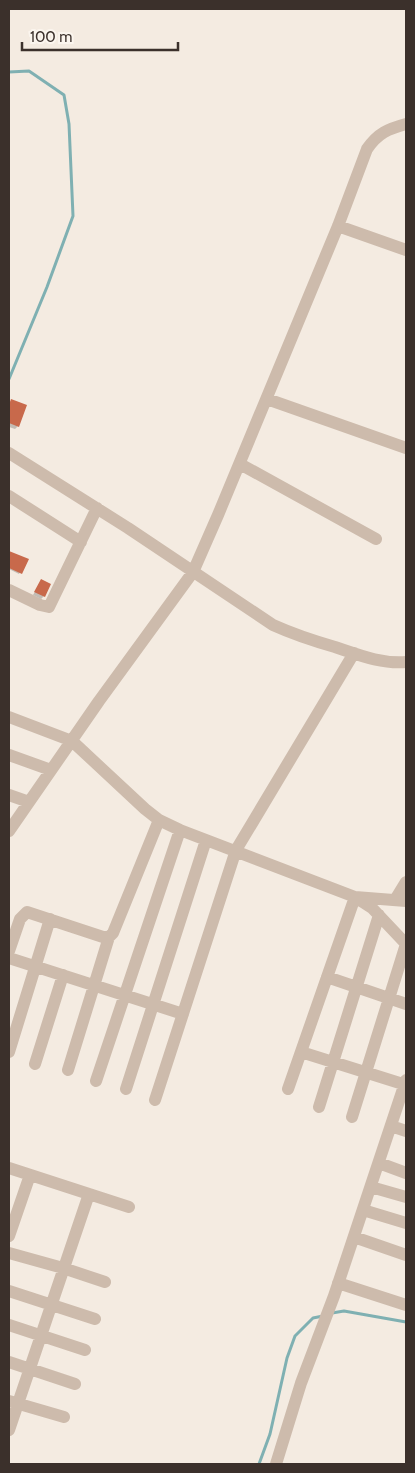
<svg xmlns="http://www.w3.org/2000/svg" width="415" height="1473" font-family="Cabin,sans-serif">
	<rect width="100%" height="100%" fill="#f4ebe1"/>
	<!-- shadow -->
	<path fill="#0003" d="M11,401L18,426L15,429L9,427V403Z
		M9,552L27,559L19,574L9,569Z
		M41,581L44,596L41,599L33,595Z"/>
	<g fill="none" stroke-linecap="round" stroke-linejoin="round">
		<!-- stream -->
		<path stroke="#7fb0b2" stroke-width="3" d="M9,72L29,71L64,95L69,124L73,216L47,287L9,379
			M332,1313L344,1311L406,1322
			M259,1464L270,1434L287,1358L295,1336L313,1318L323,1316"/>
	</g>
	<!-- building -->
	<path fill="#c8694b" d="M11,399L27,405L19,427L9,423V405Z
		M9,551L29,559L22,574L9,568Z
		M41,579L51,584L45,597L34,592Z"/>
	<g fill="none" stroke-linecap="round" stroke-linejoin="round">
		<!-- minor -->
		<path stroke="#cdbbac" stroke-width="12" d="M338,226L406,250
			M267,399L406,448
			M9,453L128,528L273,625C293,634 314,641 335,647C359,655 381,664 406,662
			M240,464L376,539
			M9,496L81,542
			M9,590L40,605L49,607L97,508
			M9,717L72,741L145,809L159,820L180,830L355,897L372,908L406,944
			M9,755L51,770
			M9,795L29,802
			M9,831L99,701L193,572L218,515L338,226L367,149C378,133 388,129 406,124
			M395,900L406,882
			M9,951L20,919L27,912L103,937H109L113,933L159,820
			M9,958L183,1014
			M327,977L406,1004
			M9,1052L50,919
			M301,1052L406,1085
			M35,1064L63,975
			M68,1070L109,937
			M96,1081L180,830
			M126,1089L206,840
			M288,1089L355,897L406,901
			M155,1100L236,850L354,653
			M319,1107L379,915
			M352,1117L406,944
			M391,1126L406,1131
			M379,1163L406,1173
			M9,1168L129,1207
			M371,1187L406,1197
			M363,1210L406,1223
			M9,1236L30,1175
			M354,1237L406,1255
			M9,1253L63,1268L105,1282
			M338,1283L406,1305
			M9,1291L95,1319
			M9,1325L85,1350
			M9,1362L75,1384
			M9,1401L64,1417
			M9,1430L89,1194
			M276,1464L301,1383L334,1296L406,1080"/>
	</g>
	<!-- border -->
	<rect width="415" height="1473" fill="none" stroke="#3b302b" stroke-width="20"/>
	<!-- scale -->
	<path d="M22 42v8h156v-8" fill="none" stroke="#3b302b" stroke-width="2.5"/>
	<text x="30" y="42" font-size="15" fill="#3b302b" stroke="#fbf5ee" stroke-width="4" paint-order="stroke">100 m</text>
</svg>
